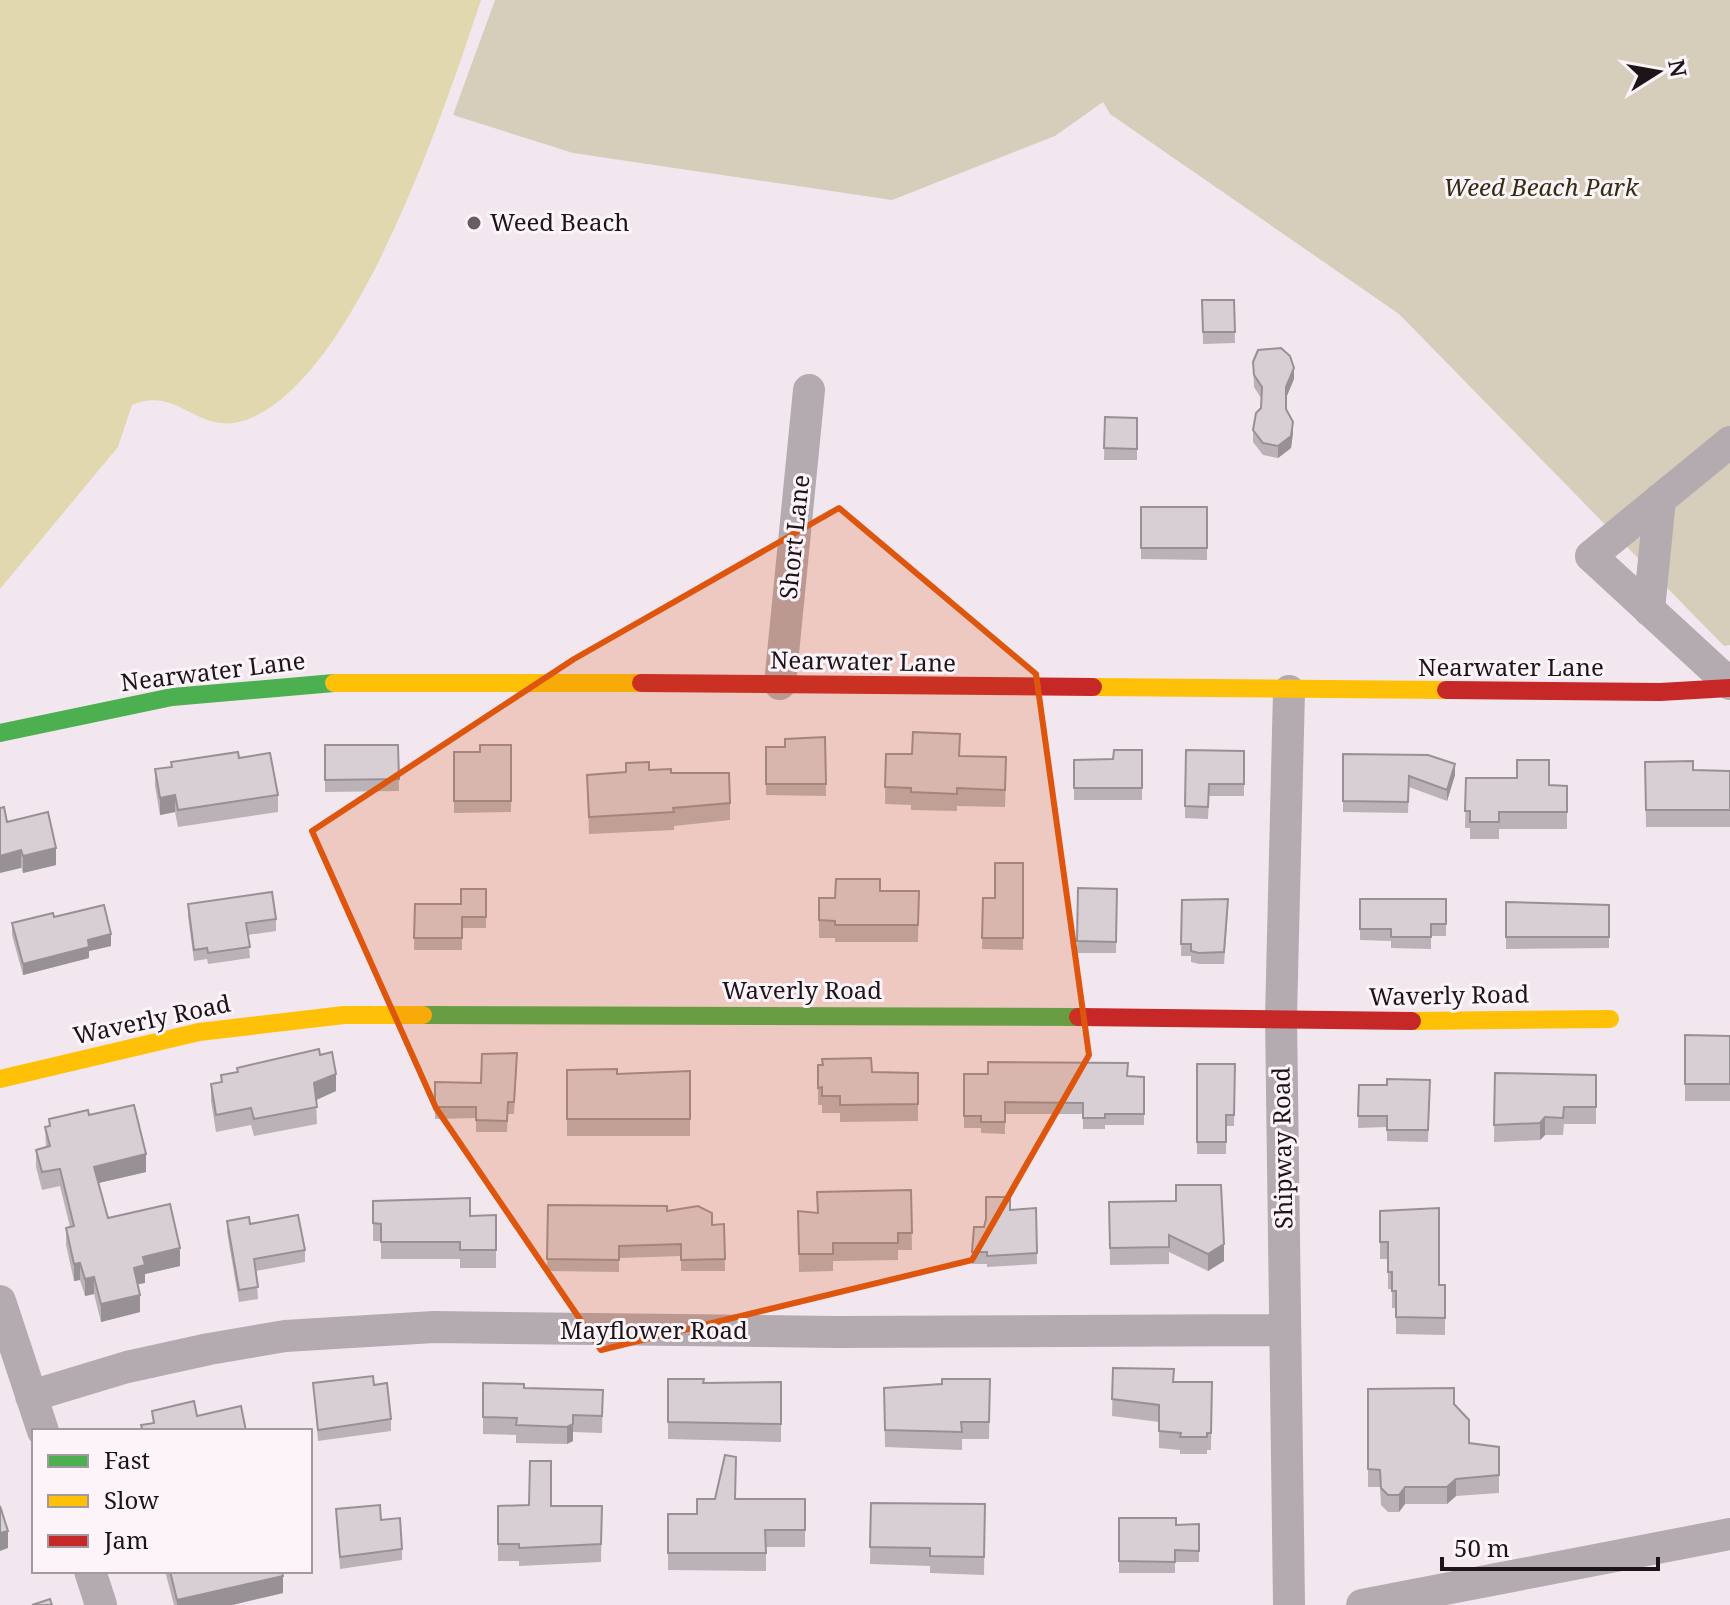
<svg xmlns="http://www.w3.org/2000/svg" width="1730" height="1605" font-family="'Noto Serif',serif">
	<rect width="100%" height="100%" fill="#f3e7ef"/>
	<!-- green -->
	<path fill="#d6cebb" d="M495,0H1730V645L1724,646L1399,314L1110,114L1103,102L1055,136L892,200L573,153L453,115Z"/>
	<!-- water -->
	<path fill="#e2d8af" d="M0,0H481C446,105 356,381 246,420C197,437 179,385 132,405L118,447L0,589Z"/>
	<g fill="none" stroke-linecap="round" stroke-linejoin="round">
		<!-- street -->
		<path stroke="#b4abb1" stroke-width="32" d="M1730,442L1591,556L1730,684
			M1649,610L1660,499
			M780,684L809,390
			M1289,691L1281,1017L1289,1605
			M0,1301L43,1431
			M31,1396L127,1367L209,1349L285,1336L434,1327L835,1332L1285,1330
			M90,1571L101,1605
			M1362,1605L1730,1534"/>
		<!-- fast -->
		<path stroke="#4caf50" stroke-width="18" d="M0,733L172,697L334,683
			M423,1015L1078,1017"/>
		<!-- slow -->
		<path stroke="#ffc107" stroke-width="18" d="M334,683H641
			M1093,687L1446,690
			M1412,1021L1610,1019
			M0,1079L199,1032L344,1015H423"/>
		<!-- jam -->
		<path stroke="#c62828" stroke-width="18" d="M641,683L1093,687
			M1446,690L1660,692L1730,688
			M1078,1017L1412,1021"/>
	</g>
	<!-- wall -->
	<path fill="#bab2b7" d="M1202,300H1234L1235,343L1203,344Z
		M1253,362L1294,379L1286,398V409L1293,433L1291,448L1278,458L1263,455L1253,442V430L1261,408V398L1254,387Z
		M1105,417L1137,418V460H1104Z
		M1141,507H1207V560L1141,559Z
		M825,737L826,796L766,795V747H785Z
		M325,745H398L399,791L325,792Z
		M511,745V812L454,813V752H480Z
		M1142,750V800H1074V760L1113,759Z
		M1186,750L1244,751V796H1209L1208,819L1185,818Z
		M886,754L959,756L1006,774L1005,807L957,806V811L911,810V805L885,804Z
		M1343,754L1455,775L1447,801L1409,787L1408,813L1343,812Z
		M239,758L278,795V812L178,827L175,812L160,815L155,786V769L171,767V762Z
		M1645,762L1693,770L1730,771V827H1646Z
		M649,770L671,773L730,803V820L674,826V830L589,834L587,775Z
		M1466,778L1549,785L1567,786V829H1499V839H1470V828H1465Z
		M7,822L56,865L23,873Z
		M1023,863V950L982,949L983,898H995Z
		M1078,888L1117,889L1116,953H1077Z
		M486,889V928H462V950H414L415,904H461Z
		M880,891H919L918,942H835V938H819V898H835Z
		M1360,899H1446V936H1431V949L1391,948V941L1360,940Z
		M1182,900L1228,911L1224,964H1199L1191,962V956H1181Z
		M1506,902L1609,905V948L1506,949Z
		M188,904L276,919V931L248,935L250,958L208,964L207,959L194,961L188,916Z
		M54,917L111,946L89,951V958L23,975L12,935V923Z
		M1685,1035L1730,1036V1101H1685Z
		M320,1055L336,1091L316,1100L317,1124L254,1136L251,1125L216,1132L211,1101V1084L221,1082V1075Z
		M1197,1064H1235L1234,1126H1226V1154H1197Z
		M517,1065L514,1114H508L507,1132H476V1118L435,1119V1082L481,1083Z
		M818,1065L872,1072L918,1073V1121L840,1122V1113H822V1105H818Z
		M567,1070L617,1074L690,1071V1136H567Z
		M1495,1073L1596,1075V1124H1564L1563,1135H1545L1540,1140L1494,1142Z
		M964,1074L1144,1077V1125H1105V1129H1083V1114H1005V1134L981,1133V1128H964Z
		M1430,1080L1428,1142L1387,1141V1127L1358,1128L1359,1085H1387Z
		M89,1115L146,1172L99,1183L108,1218L180,1266L145,1274V1283L137,1284L140,1312L101,1322L94,1294L85,1296L80,1280L74,1281L66,1245V1228L70,1227L60,1186L42,1190L36,1167V1150L46,1147L45,1127L49,1126V1119Z
		M911,1190L912,1250H898V1260L833,1261V1271L799,1272L798,1211L818,1213Z
		M373,1201L470,1216L496,1215V1268H460V1259H381V1241H373Z
		M1109,1202L1224,1261L1208,1271L1169,1252V1264L1110,1265Z
		M548,1205L667,1211L712,1225L724,1224L725,1271H681V1256L619,1258V1272L547,1271Z
		M1036,1208L1037,1264L987,1267V1264H972V1252L984,1227L1010,1210Z
		M1380,1211L1439,1285H1445V1335L1396,1334V1308H1392V1289H1388V1259H1380Z
		M227,1221L250,1224L305,1250V1262L256,1271L258,1299L239,1302L227,1232Z
		M1113,1368L1174,1382H1212L1211,1450H1207V1454H1180V1450L1159,1448V1422L1112,1416Z
		M668,1379L704,1383L781,1382V1442L668,1439Z
		M990,1379L989,1439H962V1450L885,1447L884,1388Z
		M313,1383L374,1385L391,1419V1431L318,1441Z
		M483,1383L524,1388L603,1390L602,1433L573,1432V1441L567,1444L516,1443V1435L483,1434Z
		M1368,1389L1454,1404L1469,1443L1499,1447V1493L1456,1496L1447,1504H1405L1399,1512H1388L1381,1505L1380,1487H1368Z
		M735,1499H805V1547H766V1571L668,1570V1514H697Z
		M871,1503L985,1504L984,1575L930,1573V1566L870,1564Z
		M498,1506H602L601,1562L519,1566V1561H498Z
		M336,1509L381,1520L402,1549V1560L340,1569Z
		M1119,1518L1176,1525L1199,1524V1562H1175V1573H1119Z
		M165,1571H282L283,1593L232,1605H174Z"/>
	<!-- shaded-wall -->
	<path fill="#979195" d="M1294,368V379L1286,398V387Z
		M1293,422V433L1291,448L1278,458V446Z
		M1455,764V775L1447,801V790Z
		M175,795V812L160,815V798Z
		M56,848V865L23,873V856Z
		M21,850V868L0,873V856Z
		M111,934V946L89,951V958L23,975V964L88,940Z
		M336,1074V1091L314,1101V1083Z
		M1545,1117V1135L1540,1140V1123Z
		M146,1154V1172L94,1184V1167Z
		M1224,1244V1261L1208,1271V1254Z
		M180,1248V1266L145,1274V1283L134,1285V1268L143,1257Z
		M80,1263V1280L74,1281V1264Z
		M94,1277V1294L85,1296V1279Z
		M140,1295V1312L101,1322V1304Z
		M573,1424V1441L567,1444V1427Z
		M1456,1479V1496L1447,1504V1487Z
		M1405,1487V1504L1399,1512V1495Z
		M8,1531V1548L0,1551V1533Z
		M283,1576V1593L232,1605H177V1600Z"/>
	<!-- building -->
	<path fill="#d8cfd5" stroke="#979195" stroke-width="2" d="M1202,300H1234L1235,332H1203Z
		M1281,348L1290,356L1294,368L1286,387V409L1293,422L1291,436L1278,446L1263,443L1253,430L1256,413L1261,408L1262,387L1254,375L1253,362L1258,350Z
		M1105,417L1137,418V449L1104,448Z
		M1141,507H1207V548H1141Z
		M913,732L960,734L959,756L1006,757L1005,790L957,788V794L911,792V788L885,787L886,754H912Z
		M825,737L826,784H766V747H785V739Z
		M325,745H398L399,779L325,780Z
		M480,745H511V801H454V752H480Z
		M1114,750H1142V788H1074V760L1113,759Z
		M1186,750L1244,751V784H1209L1208,807L1185,806Z
		M238,752L239,758L270,753L278,795L178,810L175,795L160,798L155,769L172,767L171,762Z
		M1343,754L1428,755L1455,764L1447,790L1409,776L1408,802L1343,801Z
		M1517,760H1549V785L1567,786V812H1499V822H1470V811H1465L1466,778H1517Z
		M1693,761V770L1730,771V810H1646L1645,762Z
		M649,762V770L671,769V773H729L730,803L673,808L674,812L589,817L587,775L626,772V763Z
		M4,807L7,822L48,812L56,848L23,856L21,850L0,856V808Z
		M995,863H1023V938H982L983,898H995Z
		M836,879H880V891H919L918,925H835V921L819,920V898H835Z
		M1078,888L1117,889L1116,942L1077,941Z
		M461,889H486V917H462V938H414L415,904H461Z
		M272,892L276,919L246,923L250,947L208,953L207,948L194,950L188,904Z
		M1228,899L1224,952L1199,953L1191,951V944H1181L1182,900Z
		M1360,899H1446V924H1431V937H1391V929H1360Z
		M1506,902L1609,905V937H1506Z
		M104,905L111,934L88,940L89,947L23,964L12,923L53,913L54,917Z
		M1685,1035L1730,1036V1084H1685Z
		M319,1049L320,1055L332,1052L336,1074L314,1083L317,1107L254,1119L251,1108L216,1115L211,1084L222,1082L221,1075L238,1072L237,1068Z
		M517,1053L514,1102H508L507,1121L476,1120V1107H435V1082L481,1083L482,1054Z
		M871,1058L872,1072L918,1073V1104L840,1105V1096H822V1087L818,1088V1065H823L822,1059Z
		M988,1062L1128,1063L1127,1076L1144,1077V1114H1105V1118H1083V1103L1005,1102V1122H981V1116H964V1074H988Z
		M1197,1064H1235L1234,1115H1226V1142H1197Z
		M617,1069V1074L690,1071V1119H567V1070Z
		M1495,1073L1596,1075V1107H1564L1563,1118L1545,1117L1540,1123L1494,1125Z
		M1387,1079L1430,1080L1428,1130H1387V1116H1358L1359,1085H1387Z
		M134,1105L146,1154L94,1167L108,1218L170,1204L180,1248L143,1257L145,1265L134,1268L140,1295L101,1304L94,1277L85,1279L80,1263L74,1264L66,1228L74,1226L60,1169L42,1172L36,1150L50,1146L45,1127L50,1126L49,1119L88,1110L89,1115Z
		M1176,1185H1221L1224,1244L1208,1254L1169,1235V1247L1110,1248L1109,1202L1176,1201Z
		M911,1190L912,1233H898V1243H833V1254H799L798,1211L818,1213L817,1192Z
		M986,1197H1010V1210L1036,1208L1037,1253L987,1256V1252H972L974,1227H984L986,1219Z
		M470,1198V1216L496,1215V1250H460V1242H381V1224L373,1223V1201Z
		M548,1205L667,1206V1211L698,1206L712,1213V1225L724,1224L725,1259L681,1260V1244L619,1246V1260L547,1259Z
		M1439,1208V1285H1445V1318L1396,1317V1291H1392V1272H1388V1242H1380V1211Z
		M298,1215L305,1250L254,1259L258,1287L239,1290L227,1221L249,1217L250,1224Z
		M1113,1368L1174,1369L1173,1382H1212L1211,1433H1207V1437H1180L1181,1433L1159,1431V1405L1112,1399Z
		M373,1376L374,1385L387,1383L391,1419L318,1430L313,1383Z
		M668,1379H704L703,1383L781,1382V1424L668,1422Z
		M942,1379H990L989,1422H961L962,1432L885,1430L884,1388L942,1384Z
		M483,1383L524,1384V1388L603,1390L602,1416L573,1415V1424L567,1427L516,1425L517,1418L483,1417Z
		M1454,1388V1404L1469,1420V1443L1499,1447V1475L1456,1479L1447,1487H1405L1399,1495H1388L1381,1488L1380,1470L1368,1469V1389Z
		M194,1401L197,1416L241,1406L246,1431H143L141,1425L154,1423L152,1411Z
		M725,1455L736,1457L735,1499H805V1530H765L766,1553H668V1514H697V1499H715Z
		M530,1461H551V1506H602L601,1544L519,1548V1544H498V1506L529,1505Z
		M871,1503L985,1504L984,1557L930,1556V1548L870,1547Z
		M380,1505L381,1520L400,1518L402,1549L340,1557L336,1509Z
		M0,1506L8,1531L0,1533Z
		M1119,1518H1176V1525L1199,1524V1551L1175,1550V1562L1119,1561Z
		M170,1571H282L283,1576L177,1600Z
		M50,1599L52,1605H32Z"/>
	<!-- marked area -->
	<path fill="#de560d" fill-opacity="0.2" stroke="#de560d" stroke-width="6" stroke-linejoin="round" d="M839,508L1036,674L1089,1055L972,1260L601,1350L436,1108L312,831L574,659Z"/>
	<!-- markers -->
	<circle fill="#675e64" stroke="#fdf4fa" stroke-width="3" cx="474" cy="223" r="8"/>
	<g text-anchor="middle" stroke-width="6" stroke-linejoin="round" paint-order="stroke">
		<!-- park labels -->
		<g font-size="24" font-style="italic" fill="#312d11" stroke="#fdf4fa">
			<text x="1541" y="196">Weed Beach Park</text>
		</g>
		<!-- poi labels -->
		<g font-size="24" fill="#1b1419" stroke="#fdf4fa" text-anchor="start">
			<text x="490" y="231">Weed Beach</text>
		</g>
		<!-- street labels -->
		<g font-size="24" fill="#1b1419" stroke="#fdf4fa">
			<text transform="translate(795 537) rotate(-84)" y="8">Short Lane</text>
			<text transform="translate(863 662) rotate(1)" y="8">Nearwater Lane</text>
			<text x="1511" y="676">Nearwater Lane</text>
			<text transform="translate(213 672) rotate(-7)" y="8">Nearwater Lane</text>
			<text x="802" y="999">Waverly Road</text>
			<text transform="translate(1449 996) rotate(-1)" y="8">Waverly Road</text>
			<text transform="translate(152 1020) rotate(-12)" y="8">Waverly Road</text>
			<text transform="translate(1283 1148) rotate(-91)" y="8">Shipway Road</text>
			<text x="654" y="1339">Mayflower Road</text>
		</g>
	</g>
	<!-- legend -->
	<rect x="32" y="1429" width="280" height="144" fill="#fdf4fa" stroke="#a39aa0" stroke-width="2"/>
	<rect x="48" y="1455" width="40" height="12" fill="#4caf50" stroke="#a39aa0" stroke-width="2"/>
	<text x="104" y="1469" font-size="24" fill="#1b1419">Fast</text>
	<rect x="48" y="1495" width="40" height="12" fill="#ffc107" stroke="#a39aa0" stroke-width="2"/>
	<text x="104" y="1509" font-size="24" fill="#1b1419">Slow</text>
	<rect x="48" y="1535" width="40" height="12" fill="#c62828" stroke="#a39aa0" stroke-width="2"/>
	<text x="104" y="1549" font-size="24" fill="#1b1419">Jam</text>
	<!-- north arrow -->
	<g transform="translate(1658 72) rotate(79)" stroke="#fdf4fa" stroke-width="6" paint-order="stroke">
	<path d="M0-6L14 30L0 20L-14 30Z" fill="#1b1419"/>
	<text y="-12" font-size="22" font-weight="bold" text-anchor="middle" fill="#1b1419">N</text>
	</g>
	<!-- scale -->
	<path d="M1442 1557v12h216v-12" fill="none" stroke="#1b1419" stroke-width="4"/>
	<text x="1454" y="1557" font-size="24" fill="#1b1419" stroke="#fdf4fa" stroke-width="6" paint-order="stroke">50 m</text>
</svg>
